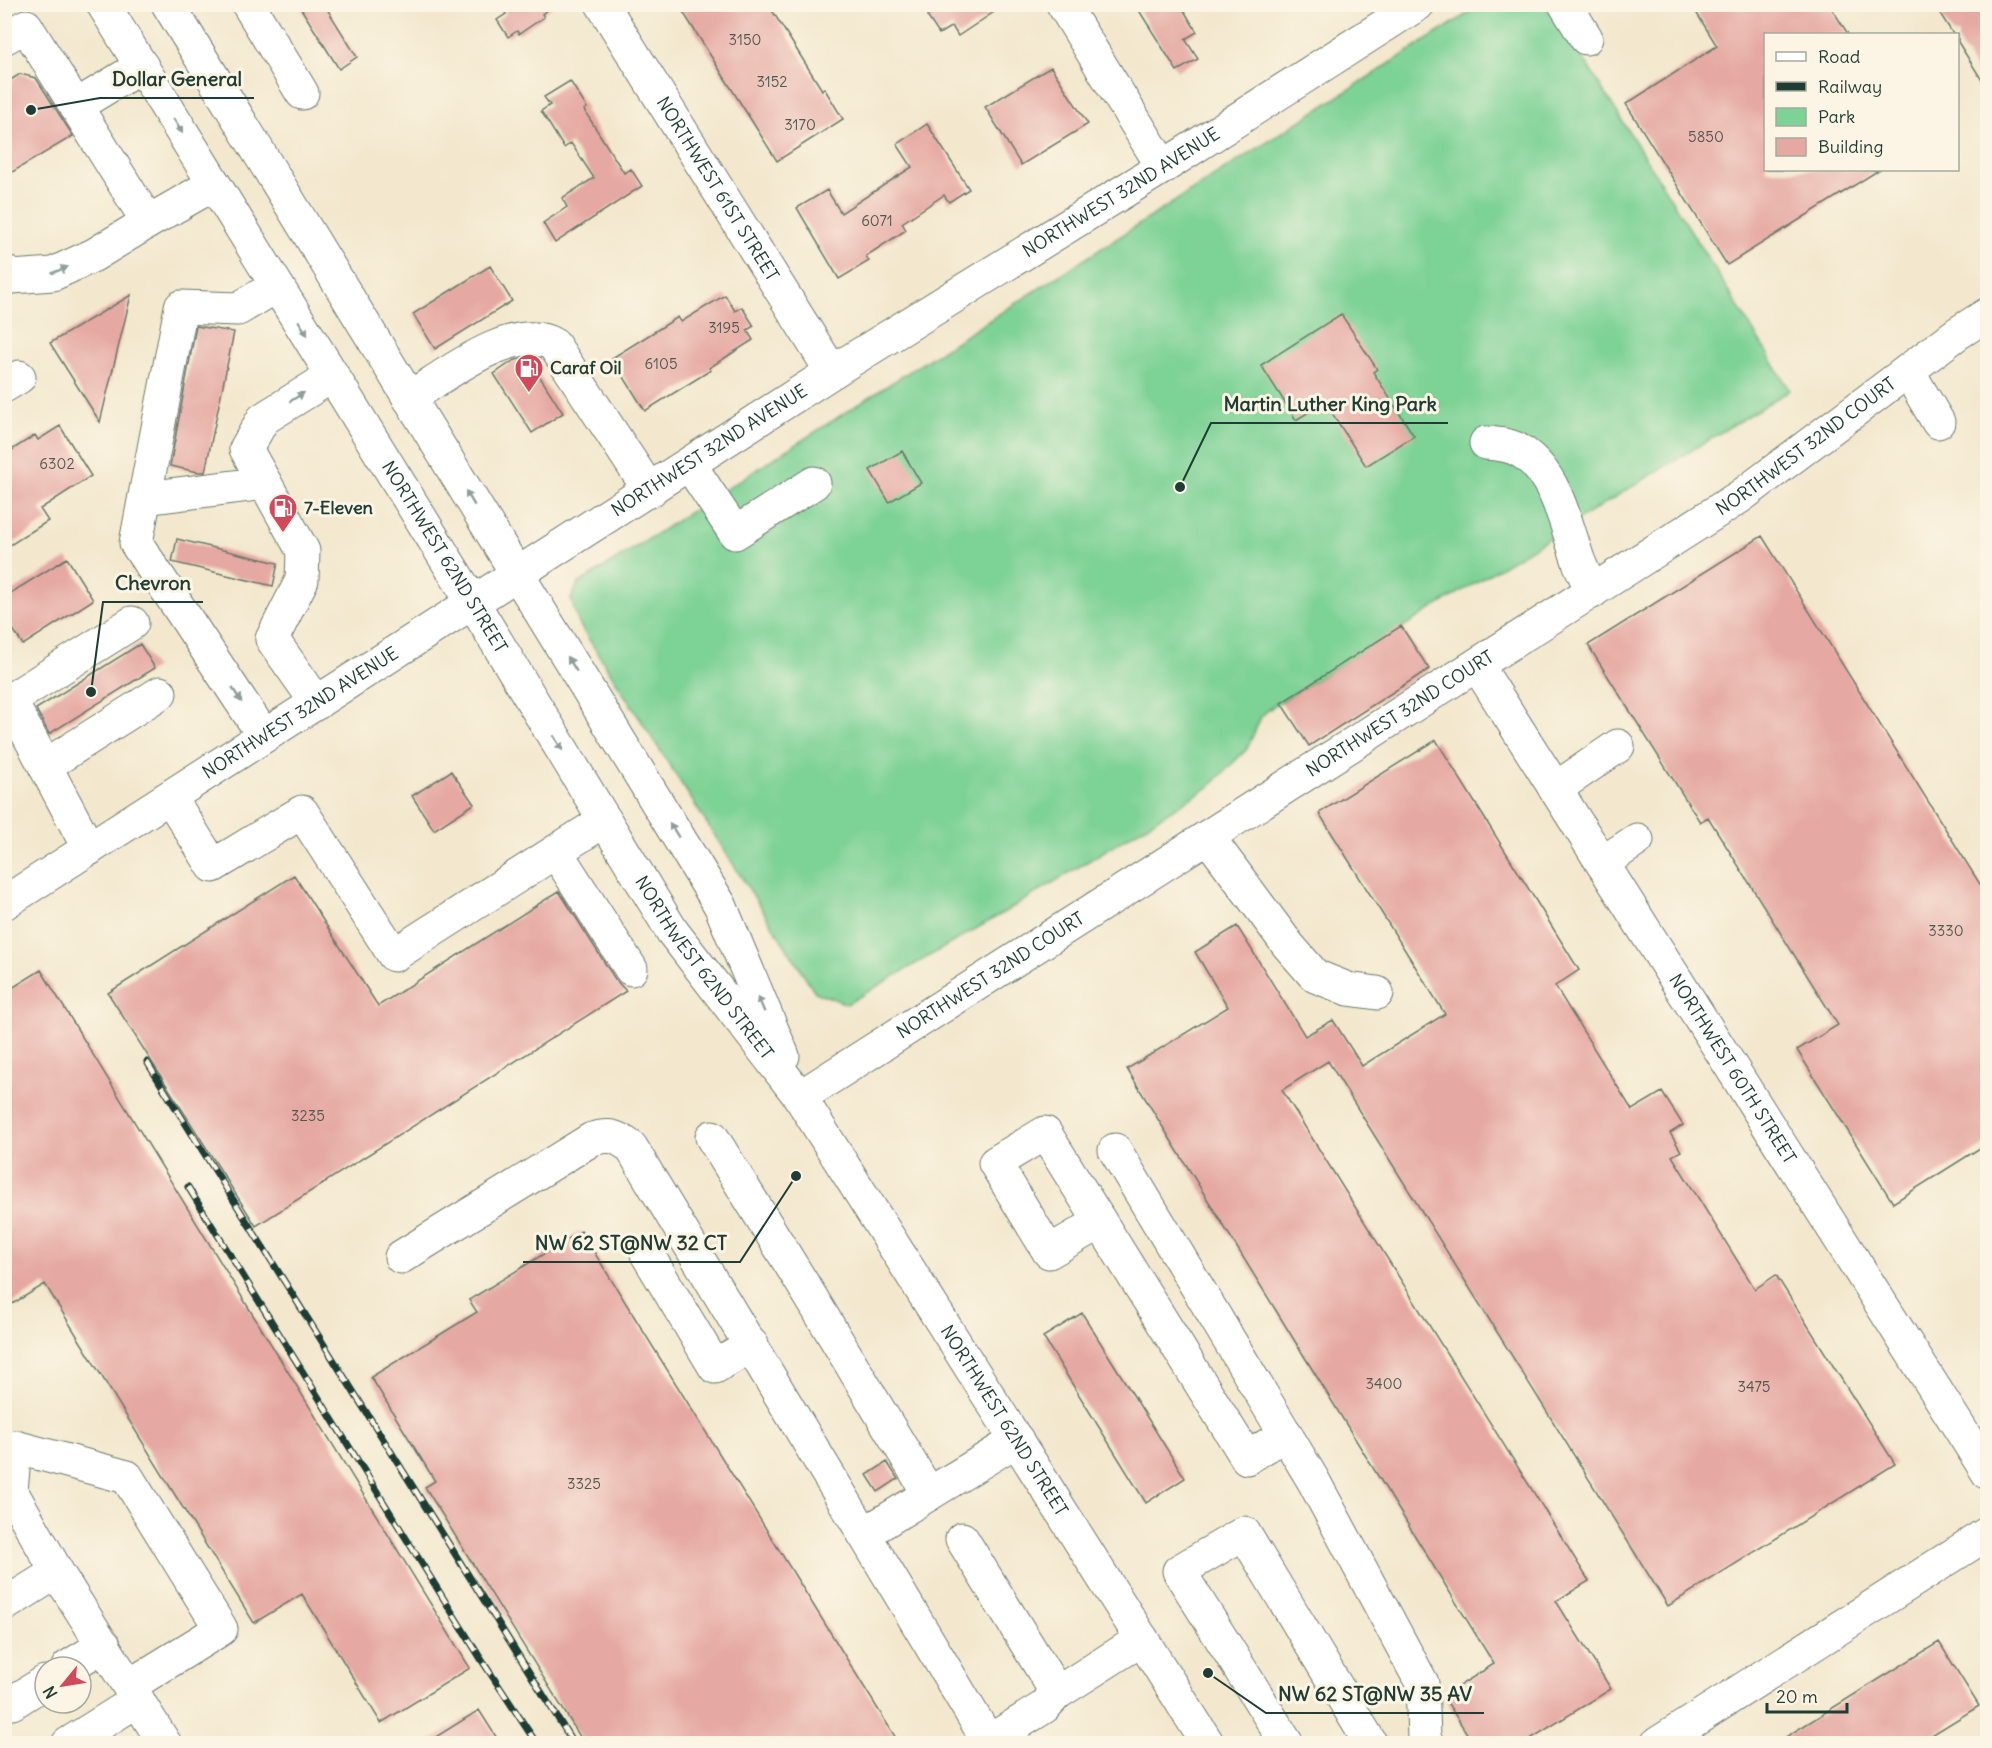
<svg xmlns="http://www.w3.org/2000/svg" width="1992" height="1748" font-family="Delius,sans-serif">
	<rect width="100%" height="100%" fill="#fcf5e5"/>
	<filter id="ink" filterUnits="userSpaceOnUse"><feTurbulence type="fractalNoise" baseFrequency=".0167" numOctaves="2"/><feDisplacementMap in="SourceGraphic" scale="12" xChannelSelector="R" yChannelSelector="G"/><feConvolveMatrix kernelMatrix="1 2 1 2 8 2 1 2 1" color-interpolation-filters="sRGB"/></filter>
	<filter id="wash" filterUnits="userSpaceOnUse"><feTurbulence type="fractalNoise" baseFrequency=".008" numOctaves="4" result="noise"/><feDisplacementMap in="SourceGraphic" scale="24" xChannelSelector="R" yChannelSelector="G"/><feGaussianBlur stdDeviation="1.35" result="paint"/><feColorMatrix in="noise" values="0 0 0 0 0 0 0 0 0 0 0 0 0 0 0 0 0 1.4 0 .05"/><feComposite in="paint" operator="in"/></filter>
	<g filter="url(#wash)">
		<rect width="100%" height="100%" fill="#f3e8ce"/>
		<!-- green -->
		<path fill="#7dd295" stroke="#4e8864" stroke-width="1.5" d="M1481,5H1550L1790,390L1269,709L1261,717L1247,749L1209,787L1015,906L847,1004L815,992L579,624L571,599L578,584Z"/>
		<g id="blocks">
			<!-- building -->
			<path fill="#e5a8a2" d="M298,4H324L357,57L339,69Z
				M515,4H556L542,14L544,17L519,34L517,31L508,37L497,20L506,14L504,11Z
				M678,4H768L822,90L824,88L843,119L777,161Z
				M939,4H1006L958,36L952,26L939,34L927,16L941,8Z
				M1135,4H1180L1197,32L1185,39L1198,59L1177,71Z
				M1691,4H1829L1848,34H1766V170H1879L1727,265L1626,104L1717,46Z
				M1934,4H1988V90L1958,42V34H1953Z
				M1051,67L1088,124L1021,165L985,107Z
				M20,74L36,78L73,136L4,177V84Z
				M570,81L587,108L584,110L624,173L631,169L642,186L555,243L543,223L567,207L562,198L594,178L571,143L564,148L541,111L550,105L544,97Z
				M927,124L969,189L949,202L944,195L902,223L906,230L866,256L869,261L839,279L797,208L827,190L841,213L912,167L897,144Z
				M490,266L512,301L435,349L413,314Z
				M131,295L100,422L50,343Z
				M725,295L735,311L742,307L754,326L747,330L753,340L709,368L711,370L645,411L612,358L678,317L681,322Z
				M1341,314L1377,369L1373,372L1414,436L1366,466L1325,402L1296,420L1261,365Z
				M196,326L234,332L205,472H198L170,466Z
				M522,358H528L563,413L532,433L494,374L513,361Z
				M60,426L91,476L40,509L48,521L4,549V455L35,435L38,440Z
				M902,451L921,483L889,502L870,470Z
				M1762,536L1988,897V1143L1893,1203L1797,1050L1838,1025L1708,817L1700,822L1588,645Z
				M177,539L278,563L273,586L172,562Z
				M67,558L93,600L23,645L4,615V597Z
				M1401,626L1429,669L1309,746L1281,703Z
				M140,644L155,668L49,734L36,709Z
				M1436,740L1579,970L1555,986L1632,1110L1662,1092L1683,1125L1670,1133L1681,1151L1672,1156L1755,1289L1776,1275L1895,1464L1668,1606L1328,1061L1282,1090L1589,1581L1556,1601L1611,1689L1524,1743H1473L1443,1696L1494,1664L1127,1069L1228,1007L1195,952L1237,926L1305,1036L1333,1020L1362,1066L1445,1014L1319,813Z
				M451,771L474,804L434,830L412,796Z
				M294,875L378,1006L559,891L615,979L626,991L256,1226L108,993Z
				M41,970L470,1668L381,1723L302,1594L254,1623L45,1284L4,1309V993Z
				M581,1231L899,1743H584L425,1487L435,1481L371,1377L477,1312L469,1300Z
				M1082,1313L1185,1478L1146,1503L1043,1337Z
				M887,1462L898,1479L878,1492L867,1475Z
				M1939,1642L1979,1706L1919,1743H1776Z
				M479,1710L500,1743H426Z"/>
		</g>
	</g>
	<g filter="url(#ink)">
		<use href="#blocks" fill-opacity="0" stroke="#69796a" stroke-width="1.5"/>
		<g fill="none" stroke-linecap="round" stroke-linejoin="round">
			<!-- minor casing -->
			<g stroke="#69796a" stroke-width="35">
				<g id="minor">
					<path d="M248,4L302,93"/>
					<path id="s1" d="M602,4L832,372"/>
					<path d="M1063,4L1163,167"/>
					<path d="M1565,4L1586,38"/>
					<path d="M4,38L26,26L148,222L214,184"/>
					<path d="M76,106L142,66"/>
					<path d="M4,271L12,277L53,274L94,255L148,222"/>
					<path d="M1908,371L1938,422"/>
					<path d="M4,386L19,377"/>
					<path d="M409,398C443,377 515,320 554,345L650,491"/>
					<path d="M1486,443C1499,444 1511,445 1522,452C1557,475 1566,526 1579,562C1583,572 1588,582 1592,592"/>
					<path d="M690,465L735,533L814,483"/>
					<path d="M145,498L265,483"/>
					<path id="s2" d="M1477,665L1988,1473"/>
					<path d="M317,703L272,639L302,580L303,551L246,449L263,419L332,376"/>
					<path d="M264,736L136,543L181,307L238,309L277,286"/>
					<path d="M45,766L160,693"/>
					<path d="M1555,789L1618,746"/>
					<path d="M170,797L213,866L302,812L394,955L605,820"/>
					<path d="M1208,837L1288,945L1315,976L1348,989L1377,993"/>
					<path d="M89,849L10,700L132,623"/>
					<path d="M556,852L631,969"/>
					<path d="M1602,863L1637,840"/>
					<path id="s3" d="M800,1097L1741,496L1958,333L1988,314"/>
					<path d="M712,1137L812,1299L929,1494"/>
					<path d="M1115,1150L1313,1480L1422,1683L1424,1738L1427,1744"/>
					<path d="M1100,1222L1049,1252L995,1163L1045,1133L1247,1458L1286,1434"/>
					<path d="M647,1254L715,1367L752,1345"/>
					<path d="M401,1257L592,1139C610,1134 616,1136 631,1147L864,1534L1017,1440"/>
					<path d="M864,1534L987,1739L991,1740L1044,1707L1057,1693"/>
					<path d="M962,1539L1057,1693L1142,1639"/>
					<path d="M4,1605L57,1572"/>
					<path d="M68,1667L104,1645"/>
					<path d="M129,1686L221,1629L127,1477L15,1447L11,1491L57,1572L165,1744"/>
					<path d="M12,1703L45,1682"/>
					<path d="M68,1744L138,1700"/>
					<path d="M1287,1744L1179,1571L1244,1533L1371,1744"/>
					<path d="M1657,1744L1988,1533"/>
				</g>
			</g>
			<!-- major casing -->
			<g stroke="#69796a" stroke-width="35">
				<g id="major">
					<path id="s4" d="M103,4L473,603L672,931L800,1097L1208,1744"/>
					<path d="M168,4L720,905L783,1056"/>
					<path id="s5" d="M4,903L832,372L1163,167L1418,4"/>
				</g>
			</g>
			<!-- minor -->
			<use href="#minor" stroke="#fff" stroke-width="33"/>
			<!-- major -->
			<use href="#major" stroke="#fff" stroke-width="33"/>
			<!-- rail casing -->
			<g stroke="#1f3d34" stroke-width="7">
				<path id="rail" d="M147,1062L574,1744
					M188,1187L481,1659L537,1744"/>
			</g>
			<!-- rail -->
			<use href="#rail" stroke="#fcf5e5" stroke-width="4.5" stroke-dasharray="14" stroke-linecap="butt"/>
		</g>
		<!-- one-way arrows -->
		<defs><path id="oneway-solid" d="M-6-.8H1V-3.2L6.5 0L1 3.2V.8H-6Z" transform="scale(1.5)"/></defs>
		<g fill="#8f9e9a">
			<use href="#oneway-solid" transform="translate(178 126) rotate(58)"/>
			<use href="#oneway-solid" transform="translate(60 270) rotate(-22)"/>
			<use href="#oneway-solid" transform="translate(303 328) rotate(58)"/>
			<use href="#oneway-solid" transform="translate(297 397) rotate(-32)"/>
			<use href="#oneway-solid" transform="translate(470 498) rotate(-121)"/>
			<use href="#oneway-solid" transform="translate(572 664) rotate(-122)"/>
			<use href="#oneway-solid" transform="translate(237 695) rotate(57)"/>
			<use href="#oneway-solid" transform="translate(558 743) rotate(59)"/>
			<use href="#oneway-solid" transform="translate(674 830) rotate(-122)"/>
			<use href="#oneway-solid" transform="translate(761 1004) rotate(-113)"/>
		</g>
	</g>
	<!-- icons -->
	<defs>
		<g id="fuel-pin" transform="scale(1.5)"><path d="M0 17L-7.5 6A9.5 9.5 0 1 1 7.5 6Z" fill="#d1495b" stroke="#fcf5e5"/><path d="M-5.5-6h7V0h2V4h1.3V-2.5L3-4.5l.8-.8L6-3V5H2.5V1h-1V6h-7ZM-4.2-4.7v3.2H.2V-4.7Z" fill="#fff"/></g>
	</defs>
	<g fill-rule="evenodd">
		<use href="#fuel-pin" x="529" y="368"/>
		<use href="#fuel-pin" x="283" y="508"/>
	</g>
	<g text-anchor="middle" stroke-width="6" stroke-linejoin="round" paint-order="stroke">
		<!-- number labels -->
		<g font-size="15" fill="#505850">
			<text x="745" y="45">3150</text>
			<text x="772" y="87">3152</text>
			<text x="800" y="130">3170</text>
			<text x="1706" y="142">5850</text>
			<text x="877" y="226">6071</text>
			<text x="724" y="333">3195</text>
			<text x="661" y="369">6105</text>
			<text x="57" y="469">6302</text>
			<text x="1946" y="936">3330</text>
			<text x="308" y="1121">3235</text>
			<text x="1384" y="1389">3400</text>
			<text x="1754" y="1392">3475</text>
			<text x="584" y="1489">3325</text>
		</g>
		<!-- street labels -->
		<g font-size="18" fill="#1f3d34" stroke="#fcf5e5">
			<text dy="6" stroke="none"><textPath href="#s1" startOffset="218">NORTHWEST 61ST STREET</textPath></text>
			<text dy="6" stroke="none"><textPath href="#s5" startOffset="1324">NORTHWEST 32ND AVENUE</textPath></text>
			<text dy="6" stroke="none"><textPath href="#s3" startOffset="1198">NORTHWEST 32ND COURT</textPath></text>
			<text dy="6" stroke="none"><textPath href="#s5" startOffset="838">NORTHWEST 32ND AVENUE</textPath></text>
			<text dy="6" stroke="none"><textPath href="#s4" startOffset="650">NORTHWEST 62ND STREET</textPath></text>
			<text dy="6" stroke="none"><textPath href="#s5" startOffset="352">NORTHWEST 32ND AVENUE</textPath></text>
			<text dy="6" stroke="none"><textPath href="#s3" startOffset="712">NORTHWEST 32ND COURT</textPath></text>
			<text dy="6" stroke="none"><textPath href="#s4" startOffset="1136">NORTHWEST 62ND STREET</textPath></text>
			<text dy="6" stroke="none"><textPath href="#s3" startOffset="226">NORTHWEST 32ND COURT</textPath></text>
			<text dy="6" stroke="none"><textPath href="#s2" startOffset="478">NORTHWEST 60TH STREET</textPath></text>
			<text dy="6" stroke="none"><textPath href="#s4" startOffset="1680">NORTHWEST 62ND STREET</textPath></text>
		</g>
		<!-- poi labels -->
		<g font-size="18" font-weight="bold" fill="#1f3d34" stroke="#fcf5e5" text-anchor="start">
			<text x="550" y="374">Caraf Oil</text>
			<text x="304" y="514">7-Eleven</text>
		</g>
	</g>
	<!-- callouts -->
	<path fill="none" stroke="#1f3d34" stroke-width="2" d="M31 110L100 98H254M1180 487L1211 423H1448M91 692L103 602H203M796 1176L740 1262H523M1208 1673L1266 1713H1484"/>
	<g fill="#1f3d34" stroke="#fcf5e5" stroke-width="2">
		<circle cx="31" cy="110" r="6"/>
		<circle cx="1180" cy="487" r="6"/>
		<circle cx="91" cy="692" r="6"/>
		<circle cx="796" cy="1176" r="6"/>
		<circle cx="1208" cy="1673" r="6"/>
	</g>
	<g font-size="20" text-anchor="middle" font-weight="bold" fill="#1f3d34" stroke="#fcf5e5" stroke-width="6" stroke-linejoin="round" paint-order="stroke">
		<text x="177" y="86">Dollar General</text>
		<text x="1330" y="411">Martin Luther King Park</text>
		<text x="153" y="590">Chevron</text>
		<text x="631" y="1250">NW 62 ST@NW 32 CT</text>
		<text x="1375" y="1701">NW 62 ST@NW 35 AV</text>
	</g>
	<!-- margin -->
	<rect width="1992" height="1748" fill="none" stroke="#fcf5e5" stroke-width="24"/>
	<!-- legend -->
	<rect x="1764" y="33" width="195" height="138" fill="#fcf5e5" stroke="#a4ab9e" stroke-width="1.5"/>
	<rect x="1776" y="52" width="30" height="9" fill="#ffffff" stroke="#a4ab9e" stroke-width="1.5"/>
	<text x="1818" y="63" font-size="18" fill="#1f3d34">Road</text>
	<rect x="1776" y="82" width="30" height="9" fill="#1f3d34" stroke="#a4ab9e" stroke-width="1.5"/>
	<text x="1818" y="93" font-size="18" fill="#1f3d34">Railway</text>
	<rect x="1776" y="108" width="30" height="18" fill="#7dd295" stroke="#a4ab9e" stroke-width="1.5"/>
	<text x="1818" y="123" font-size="18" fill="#1f3d34">Park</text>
	<rect x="1776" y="138" width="30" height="18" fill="#e5a8a2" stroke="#a4ab9e" stroke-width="1.5"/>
	<text x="1818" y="153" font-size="18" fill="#1f3d34">Building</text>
	<!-- north arrow -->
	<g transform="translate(63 1685) rotate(240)"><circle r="28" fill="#fcf5e5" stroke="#a4ab9e" stroke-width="1.5"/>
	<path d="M0-4.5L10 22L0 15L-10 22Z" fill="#d1495b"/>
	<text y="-9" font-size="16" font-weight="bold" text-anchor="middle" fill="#1f3d34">N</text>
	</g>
	<!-- scale -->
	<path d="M1767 1703v9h80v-9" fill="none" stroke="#1f3d34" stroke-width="3"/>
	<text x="1776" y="1703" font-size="18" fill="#1f3d34" stroke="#fcf5e5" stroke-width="4.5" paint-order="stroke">20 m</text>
</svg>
